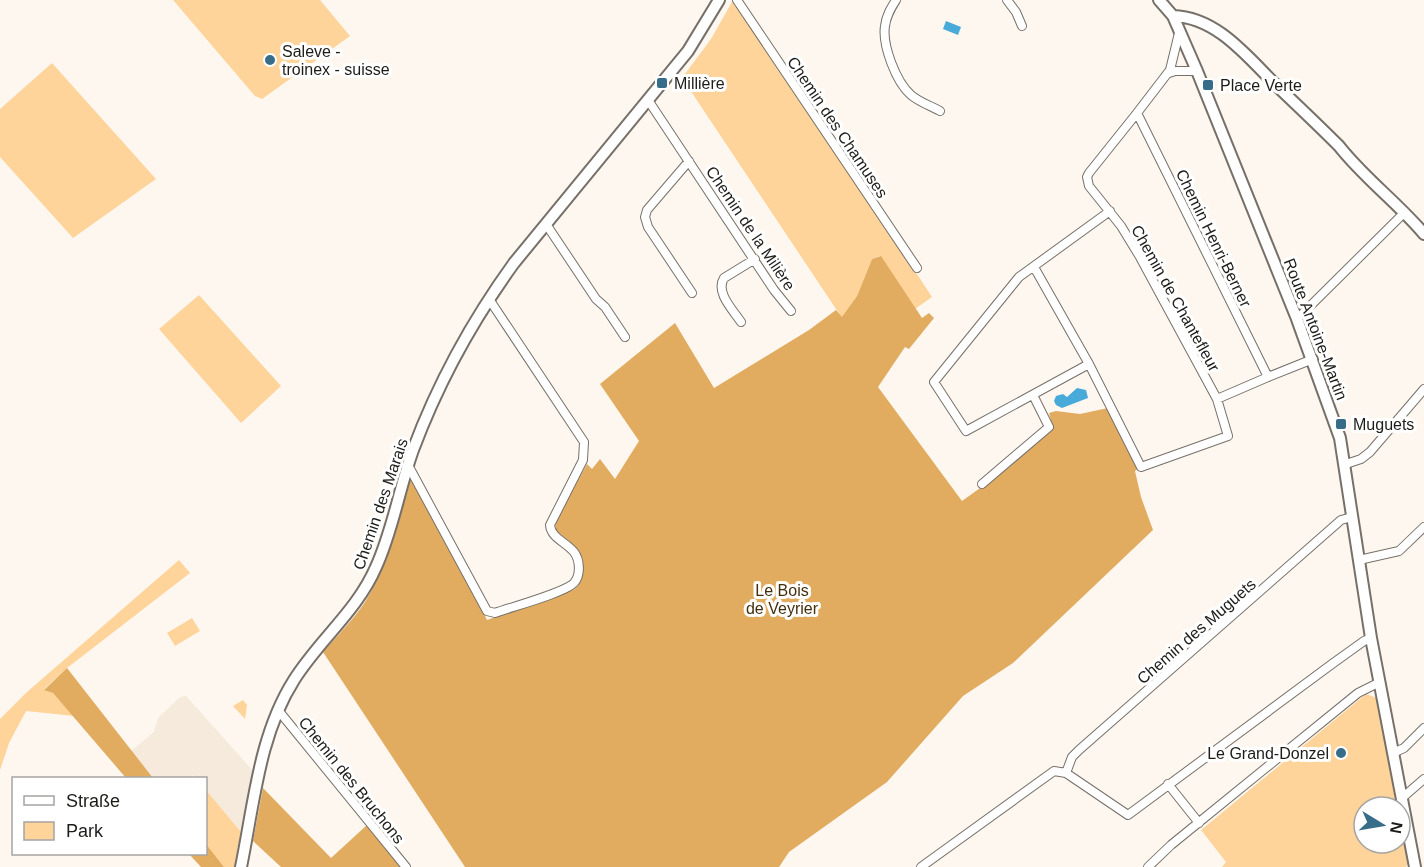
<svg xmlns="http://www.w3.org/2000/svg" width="1424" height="867" font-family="Arial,sans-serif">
	<rect width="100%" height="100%" fill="#fef7ef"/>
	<!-- built -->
	<path fill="#f5eadb" d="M186,696L254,772L241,832L206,790V778H196L193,775L189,778H153L131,751L154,732L158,718L180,697Z"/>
	<!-- green -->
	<path fill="#ffd49a" d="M173,0H320L350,36L262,99L255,96Z
		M733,0H737L765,41L932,297L915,309L880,256L872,259L857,296L842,318L682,78L711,39Z
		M52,63L156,179L73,238L0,157V109Z
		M199,295L281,386L241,423L159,329Z
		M179,560L190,573L67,668L44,689L53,693L74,716L26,711L9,743L0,770V719L27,692Z
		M192,618L200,631L175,646L167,633Z
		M1366,694L1377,698L1397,807H1364V843H1400V822L1408,864L1406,867H1222L1226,862L1201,830Z
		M243,700L247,705L245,719L233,706Z
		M206,790L241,832L242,841L236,867H224L206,844Z"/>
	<!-- forest -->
	<path fill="#e2ac60" d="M881,256L922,318L929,313L934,318L909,349L905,347L878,387L962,501L1008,468L1053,428L1049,413L1056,411L1080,414L1108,408L1138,468L1135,471L1141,497L1153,530L1013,663L963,696L887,782L789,852L779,867H465L323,652C337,636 353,620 365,602C388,564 398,521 410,479L417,485L459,562L487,620L575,589C585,580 584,558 575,547C570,541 562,536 556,530L555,522L587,464L592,469L600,459L615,479L639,441L600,384L675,323L714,388L809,330L836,310L842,317L857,296L872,259Z
		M67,668L153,778H126L53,693L44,690Z
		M263,788L331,858L367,825L401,867H281L253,841Z
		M206,844L224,867H201L189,854H206Z"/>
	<!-- water -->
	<path fill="#48aad9" d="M946,21L961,27L958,35L943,29Z
		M1077,388L1086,390L1088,398L1062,408L1056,405L1054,401L1056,396L1063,394L1067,397Z"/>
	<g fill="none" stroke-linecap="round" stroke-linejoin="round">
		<!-- street casing -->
		<g stroke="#767069" stroke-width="10">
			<path id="street" d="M737,0L917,268
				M896,0C891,8 886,16 885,26C882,45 896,82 911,95C919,102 931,106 940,111
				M1007,0L1016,12L1022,26
				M1179,33L1170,70L1137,113L1268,377L1313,359
				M1169,73L1175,71H1197
				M648,100L774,290L791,311
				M1137,113L1089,173L1087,177L1089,186L1121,226L1140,257L1217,399L1268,377
				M689,161L647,210L645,217L648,227L692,293
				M546,224L596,299L605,307L625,337
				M1034,267L1089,364L1141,467L1228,436L1217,399
				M1297,319L1405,212
				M741,322C733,310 715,292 724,278L755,259
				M1089,364L966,431L934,382L1019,277L1110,211
				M1346,464L1361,459L1370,452L1424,389
				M408,465L487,611L495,613C511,607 564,593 574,583C581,575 580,560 574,552C566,542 551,538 550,525L583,460L584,442L489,299
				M982,484L1049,427L1033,395
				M1359,560L1399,551L1424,527
				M278,710L406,867
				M1393,753L1404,748L1424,728
				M1066,773L1072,757L1079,750L1341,520L1352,517
				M1168,784L1199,823
				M1402,798L1424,779
				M921,867L1054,771L1066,773L1128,815L1332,664L1364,641L1371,638
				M1148,867L1171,845L1358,693L1380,682"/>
		</g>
		<!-- secondary casing -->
		<g stroke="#767069" stroke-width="14">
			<path id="secondary" d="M1159,0L1173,16L1197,71L1297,319L1340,438L1371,638L1415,867
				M1173,16C1218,17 1249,59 1279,88C1299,107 1319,126 1339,146C1364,178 1398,203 1424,234
				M241,867C254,804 259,735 294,680C319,640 357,611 376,567C393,530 399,489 413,450C438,383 472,321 514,263L688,51L719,0"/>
		</g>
		<!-- street -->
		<use href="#street" stroke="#fff" stroke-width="8"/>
		<!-- secondary -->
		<use href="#secondary" stroke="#fff" stroke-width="10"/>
	</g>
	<!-- markers -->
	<g fill="#376d88" stroke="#fff" stroke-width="2">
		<circle cx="270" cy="60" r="6"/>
		<rect x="656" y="77" width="12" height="12" rx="3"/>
		<rect x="1202" y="79" width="12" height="12" rx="3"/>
		<rect x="1335" y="418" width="12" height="12" rx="3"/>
		<circle cx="1341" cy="753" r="6"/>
	</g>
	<g text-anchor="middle" stroke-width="6" stroke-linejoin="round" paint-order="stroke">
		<!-- poi labels -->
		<g font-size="16" fill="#1e1c19" stroke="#fff" text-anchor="start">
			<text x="282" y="57">Saleve -<tspan x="282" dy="18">troinex - suisse</tspan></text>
			<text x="674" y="89">Millière</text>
			<text x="1220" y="91">Place Verte</text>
			<text x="1353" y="430">Muguets</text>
			<text x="1329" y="759" text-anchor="end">Le Grand-Donzel</text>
		</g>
		<!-- street labels -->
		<g font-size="16" fill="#1e1c19" stroke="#fff">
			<text transform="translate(838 127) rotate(56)" y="6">Chemin des Chamuses</text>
			<text transform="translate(751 228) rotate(56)" y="6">Chemin de la Milière</text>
			<text transform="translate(1214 238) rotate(64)" y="6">Chemin Henri-Berner</text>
			<text transform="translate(1176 298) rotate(61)" y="6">Chemin de Chantefleur</text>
			<text transform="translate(1316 329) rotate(69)" y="6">Route Antoine-Martin</text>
			<text transform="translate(380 504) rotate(-71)" y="6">Chemin des Marais</text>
			<text transform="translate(1196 631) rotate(-41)" y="6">Chemin des Muguets</text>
			<text transform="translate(352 780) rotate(51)" y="6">Chemin des Bruchons</text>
		</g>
		<!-- park labels -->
		<g font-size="16" fill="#442e0c" stroke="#fff">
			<text x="782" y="596">Le Bois<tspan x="782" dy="18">de Veyrier</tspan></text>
		</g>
	</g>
	<!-- legend -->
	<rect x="12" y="777" width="195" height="78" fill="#ffffff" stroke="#a5a4a3" stroke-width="1.5"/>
	<rect x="24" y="796" width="30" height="9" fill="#ffffff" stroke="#a5a4a3" stroke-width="1.5"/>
	<text x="66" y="807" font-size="18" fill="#1e1c19">Straße</text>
	<rect x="24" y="822" width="30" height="18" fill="#ffd49a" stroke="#a5a4a3" stroke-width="1.5"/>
	<text x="66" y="837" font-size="18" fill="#1e1c19">Park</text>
	<!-- north arrow -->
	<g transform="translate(1382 825) rotate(101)"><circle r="28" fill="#ffffff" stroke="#a5a4a3" stroke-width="1.5"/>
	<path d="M0-4.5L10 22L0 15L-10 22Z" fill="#376d88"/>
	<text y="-9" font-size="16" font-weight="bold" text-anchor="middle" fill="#1e1c19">N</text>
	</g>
</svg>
